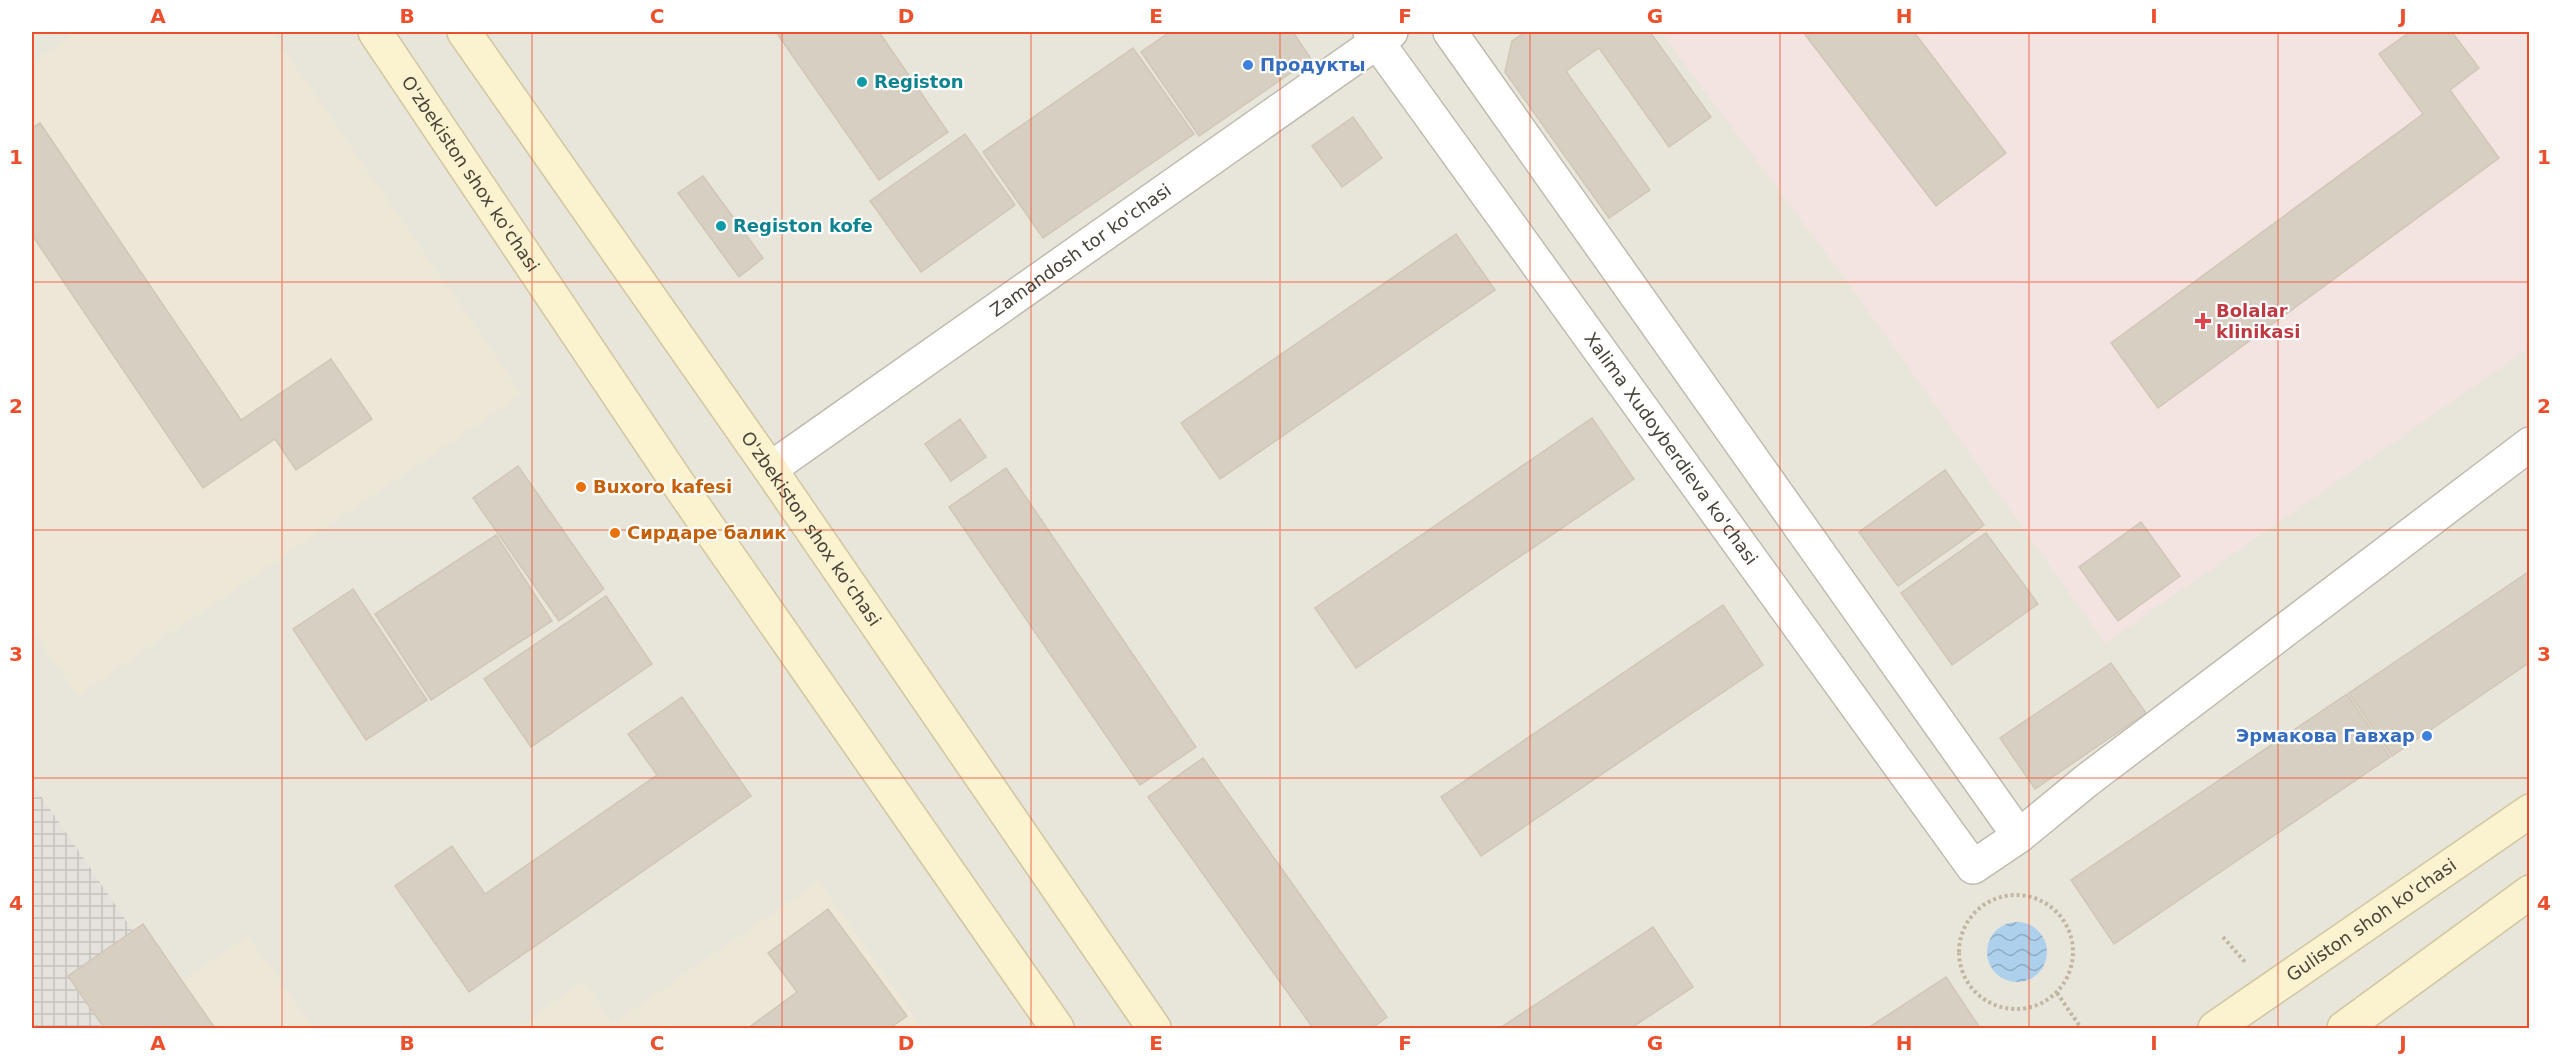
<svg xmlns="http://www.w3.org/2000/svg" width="2561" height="1060" font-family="'DejaVu Sans',sans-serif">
	<defs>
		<pattern id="industrial-grid" width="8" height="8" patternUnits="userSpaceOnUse" patternTransform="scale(1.5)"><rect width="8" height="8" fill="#e5e2dd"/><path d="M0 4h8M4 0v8" fill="none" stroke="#c6c3be"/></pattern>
		<pattern id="water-waves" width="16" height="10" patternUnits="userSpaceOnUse" patternTransform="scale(1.5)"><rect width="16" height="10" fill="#add1ed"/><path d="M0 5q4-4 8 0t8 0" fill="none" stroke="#8fabc1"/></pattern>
	</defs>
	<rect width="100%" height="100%" fill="#f5f3ec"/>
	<!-- residential -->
	<path fill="#e8e5da" d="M32,32H2529V1028H32Z"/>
	<!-- industrial -->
	<path fill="url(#industrial-grid)" d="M32,783L133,931L68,976L102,1025L97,1028H32Z"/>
	<!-- education -->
	<path fill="#ede7d7" d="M76,32H272L522,394L78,696L32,631V63Z
		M819,881L922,1028H517L585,980L612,1024Z
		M143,924L182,981L248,936L314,1028H97L102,1025L68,976Z"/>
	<!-- medical -->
	<path fill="#f4e4e1" d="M1661,32H2529V348L2105,643L1856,294Z"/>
	<!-- water -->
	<path fill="url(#water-waves)" d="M1987 952a30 30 0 1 1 60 0a30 30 0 1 1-60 0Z"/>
	<!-- building -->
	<path fill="#d6cfc2" stroke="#d0c7b6" stroke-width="1.5" d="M776,32H879L948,132L879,180Z
		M1170,32H1293L1311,59L1199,136L1141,52Z
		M1526,32H1650L1711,117L1669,147L1599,48L1566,71L1650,190L1609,218L1505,72L1512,41Z
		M1803,32H1914L2006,153L1936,206Z
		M2410,32H2452L2479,68L2450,90L2499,158L2158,408L2111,343L2423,114L2379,54Z
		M1133,48L1194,134L1043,238L983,152Z
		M1353,117L1382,158L1342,187L1312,146Z
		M40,123L241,420L331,359L372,419L296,470L275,439L203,488L32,235V128Z
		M965,134L1015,205L921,272L870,201Z
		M703,176L763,258L739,277L678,193Z
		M1456,234L1495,290L1220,479L1181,423Z
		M1592,418L1634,479L1356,668L1315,608Z
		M960,419L986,457L951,481L925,444Z
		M518,466L604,589L559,621L473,498Z
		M1006,468L1196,747L1140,785L949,507Z
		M1945,470L1984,525L1898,586L1859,532Z
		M2141,522L2180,576L2118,621L2079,567Z
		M1986,533L2038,604L1952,665L1901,593Z
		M496,535L552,621L431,700L375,614Z
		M2530,571V662L2392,756L2349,693Z
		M353,589L427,700L366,740L293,629Z
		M606,596L652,664L531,747L484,679Z
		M1723,605L1763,665L1481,856L1441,797Z
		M2111,663L2146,713L2035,789L2000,738Z
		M2347,694L2390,757L2114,944L2071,880Z
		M682,697L751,796L469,992L395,886L452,846L485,894L657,775L628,734Z
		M1203,758L1387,1017L1372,1028H1313L1148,797Z
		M828,909L907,1016L890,1028H748L797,992L768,953Z
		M143,924L182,981L215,1028H104L102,1025L68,976Z
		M1653,927L1693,987L1631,1028H1500Z
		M1946,977L1980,1028H1868Z"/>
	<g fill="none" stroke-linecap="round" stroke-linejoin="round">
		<!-- street casing -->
		<g stroke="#c0bbaf" stroke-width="36">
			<g id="street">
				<path id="s1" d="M1370,32L1973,867L2019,836L2086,781L2530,444"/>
				<path d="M1450,32L2019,836"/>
				<path id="s2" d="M770,469L1391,32"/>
			</g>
		</g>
		<!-- secondary casing -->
		<g stroke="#d1c69f" stroke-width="36">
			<g id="secondary">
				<path id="s3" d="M375,32L677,482L1057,1028"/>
				<path id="s4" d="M464,32L770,469L1154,1028"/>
				<path id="s5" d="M2215,1028L2530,811"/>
				<path d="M2344,1028L2530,892"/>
			</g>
		</g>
		<!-- path -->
		<path stroke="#c1b7a1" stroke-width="4" stroke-dasharray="3 3" stroke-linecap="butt" d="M1959 952a57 57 0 1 1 114 0a57 57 0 1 1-114 0Z
			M2223,937L2245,962
			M2057,993L2081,1028"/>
		<!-- street -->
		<use href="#street" stroke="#fff" stroke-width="33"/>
		<!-- secondary -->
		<use href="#secondary" stroke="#fbf2d0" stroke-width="33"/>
	</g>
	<!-- grid -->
	<path fill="none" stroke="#ec4f2c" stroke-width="1.5" stroke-opacity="0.55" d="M282,32V1028M532,32V1028M782,32V1028M1031,32V1028M1280,32V1028M1530,32V1028M1780,32V1028M2029,32V1028M2278,32V1028M32,282H2530M32,530H2530M32,778H2530"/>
	<!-- markers -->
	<g fill="#3f7fe0" stroke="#fff" stroke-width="2">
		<circle cx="1248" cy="65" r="6"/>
		<circle cx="2427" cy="736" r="6"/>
	</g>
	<g fill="#0f9aa8" stroke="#fff" stroke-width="2">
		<circle cx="862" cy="82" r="6"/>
		<circle cx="721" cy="226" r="6"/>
	</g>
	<path fill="#e0444e" stroke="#fff" stroke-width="2" d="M2200 312h6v6h6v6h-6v6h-6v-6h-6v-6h6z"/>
	<g fill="#e8710a" stroke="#fff" stroke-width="2">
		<circle cx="581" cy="487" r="6"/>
		<circle cx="615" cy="533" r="6"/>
	</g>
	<g text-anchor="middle" stroke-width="4.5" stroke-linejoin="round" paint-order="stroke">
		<!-- shop labels -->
		<g font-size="18" font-weight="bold" fill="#366cbe" stroke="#fff" text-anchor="start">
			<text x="1260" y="71">Продукты</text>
			<text x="2415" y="742" text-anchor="end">Эрмакова Гавхар</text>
		</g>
		<!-- culture labels -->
		<g font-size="18" font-weight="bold" fill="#0d838f" stroke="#fff" text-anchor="start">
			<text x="874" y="88">Registon</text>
			<text x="733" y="232">Registon kofe</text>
		</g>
		<!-- street labels -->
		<g font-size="18" fill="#49443a" stroke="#fff">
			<text dy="6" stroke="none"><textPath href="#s3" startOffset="171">O'zbekiston shox ko'chasi</textPath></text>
			<text dy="6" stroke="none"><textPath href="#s2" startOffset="380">Zamandosh tor ko'chasi</textPath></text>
			<text dy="6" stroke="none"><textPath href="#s1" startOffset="514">Xalima Xudoyberdieva ko'chasi</textPath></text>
			<text dy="6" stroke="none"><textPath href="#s4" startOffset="606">O'zbekiston shox ko'chasi</textPath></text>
			<text dy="6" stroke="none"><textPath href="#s5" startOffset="190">Guliston shoh ko'chasi</textPath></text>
		</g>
		<!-- health labels -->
		<g font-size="18" font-weight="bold" fill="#be3a42" stroke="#fff" text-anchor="start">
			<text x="2216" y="317">Bolalar<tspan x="2216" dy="21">klinikasi</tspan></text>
		</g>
		<!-- food labels -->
		<g font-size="18" font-weight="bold" fill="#c56008" stroke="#fff" text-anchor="start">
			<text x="593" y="493">Buxoro kafesi</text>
			<text x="627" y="539">Сирдаре балик</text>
		</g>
	</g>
	<!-- border -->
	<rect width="2561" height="1060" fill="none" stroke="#ffffff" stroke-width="66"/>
	<rect x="33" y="33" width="2495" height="994" fill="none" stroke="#ec4f2c" stroke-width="2"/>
	<g font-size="20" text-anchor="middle" font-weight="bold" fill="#ec4f2c">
		<text x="158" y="23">A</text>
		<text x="407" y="23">B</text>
		<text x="657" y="23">C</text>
		<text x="906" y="23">D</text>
		<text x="1156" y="23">E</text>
		<text x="1405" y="23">F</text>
		<text x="1655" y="23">G</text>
		<text x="1904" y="23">H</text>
		<text x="2154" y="23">I</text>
		<text x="2403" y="23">J</text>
		<text x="16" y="164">1</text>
		<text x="2544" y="164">1</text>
		<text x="16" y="413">2</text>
		<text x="2544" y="413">2</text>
		<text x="16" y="661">3</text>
		<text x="2544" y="661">3</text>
		<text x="16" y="910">4</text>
		<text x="2544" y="910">4</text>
		<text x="158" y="1050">A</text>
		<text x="407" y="1050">B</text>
		<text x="657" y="1050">C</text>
		<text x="906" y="1050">D</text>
		<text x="1156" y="1050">E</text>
		<text x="1405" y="1050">F</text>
		<text x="1655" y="1050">G</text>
		<text x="1904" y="1050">H</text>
		<text x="2154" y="1050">I</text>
		<text x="2403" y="1050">J</text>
	</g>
</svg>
